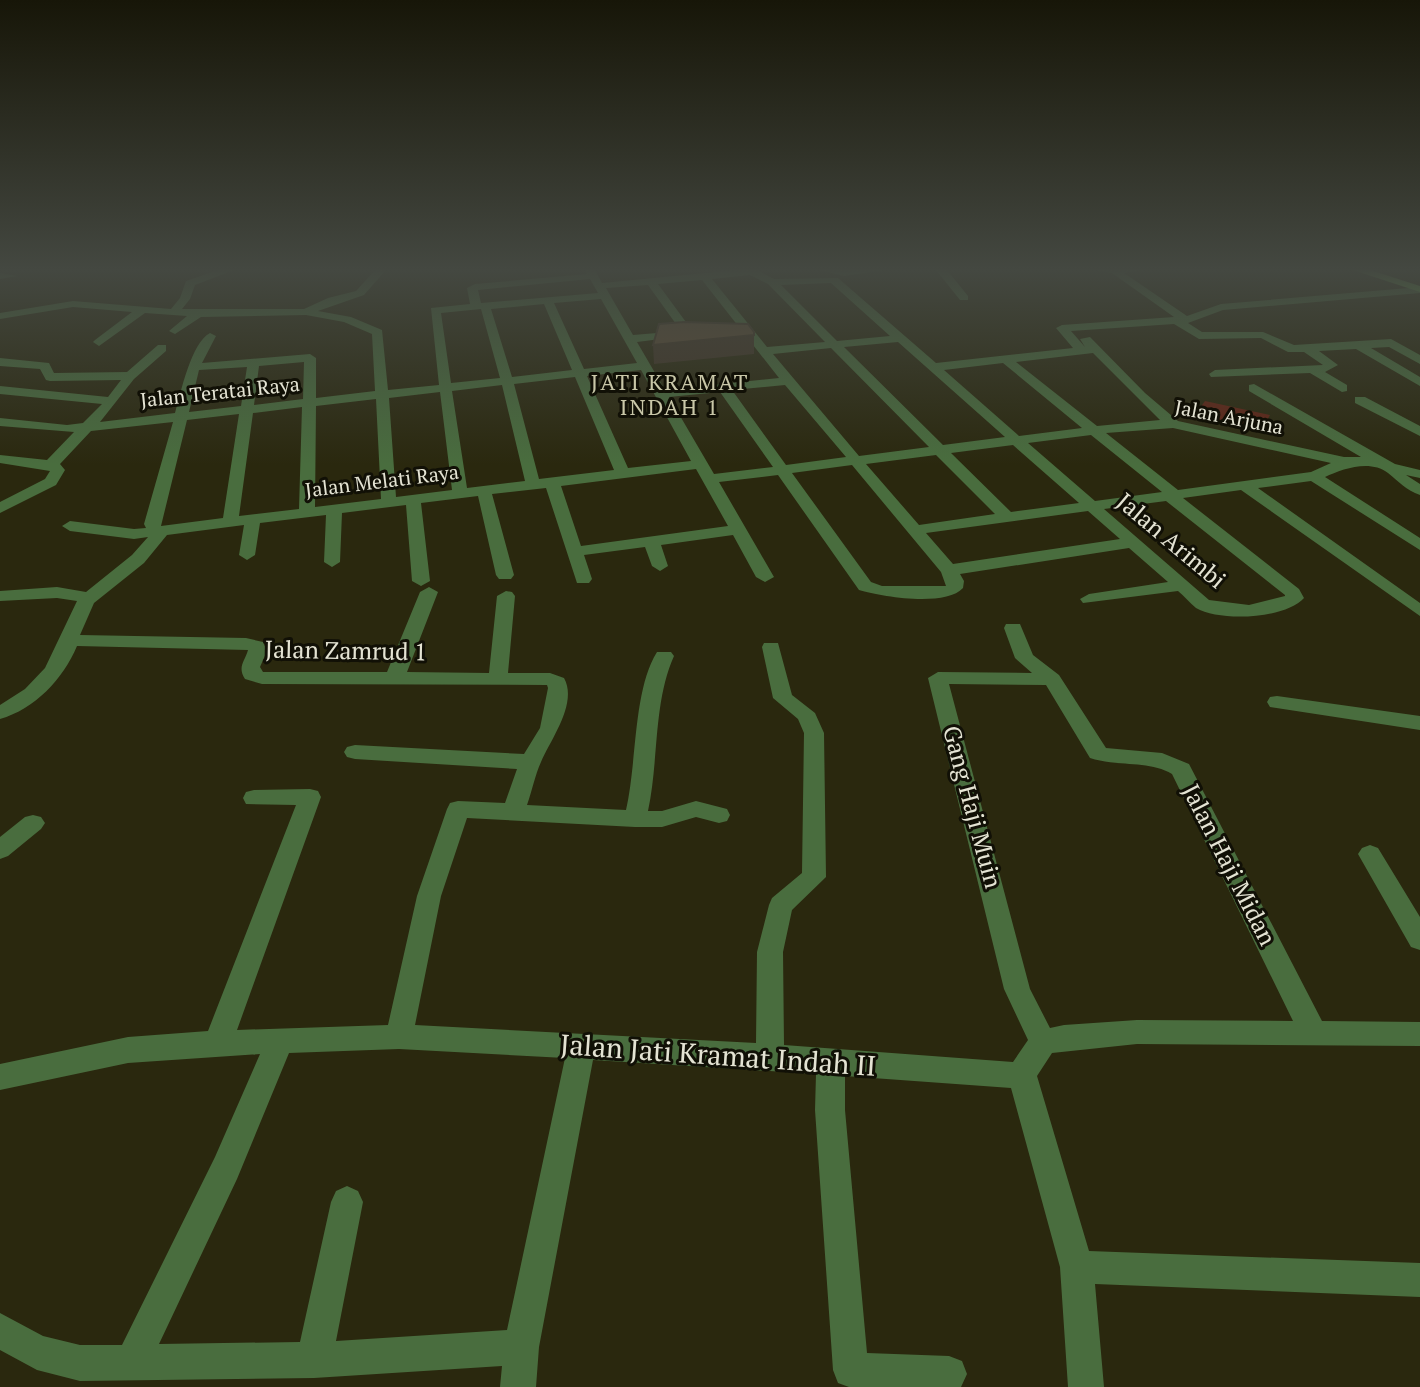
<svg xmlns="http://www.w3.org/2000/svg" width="1420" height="1387" font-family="'PT Serif',serif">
	<rect width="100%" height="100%" fill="#2a280e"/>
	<!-- green -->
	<path fill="#612314" d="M1205,401L1270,415L1262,430L1195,415Z"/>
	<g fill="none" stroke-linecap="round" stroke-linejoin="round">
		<!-- minor -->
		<path fill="#496d3e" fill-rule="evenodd" d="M218,270H234L195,285L190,299L182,309H304L328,298L356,291L375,270H386L364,295L318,311L351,317L382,330L388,390L439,385L431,308L470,304L467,288L475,284L587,274L585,270H595L602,283L736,270H757L774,279L838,278L936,363L1073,348L1056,328L1062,325L1174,317L1112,273L1094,270H1143L1124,273L1187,316L1221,304L1420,287V293L1223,310L1188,323L1202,332H1263L1294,345L1391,339L1420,355V364L1389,347L1371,348L1420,377V386L1356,349L1319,351L1338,365L1325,372L1347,385V391L1342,392L1310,373L1211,377L1209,374L1215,370L1323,365L1304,352H1288L1261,338L1199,339L1174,324L1071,331L1085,347L1080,339L1090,337L1145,393L1178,421L1344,457H1361L1249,391V385L1254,384L1395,464L1420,470V478L1406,475L1420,484V495C1406,490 1399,482 1388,473C1370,459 1342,469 1325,477L1420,538V550L1311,481L1258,488L1420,603V616L1241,490L1183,498L1299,589L1304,598C1285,619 1220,622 1196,608C1190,603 1184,596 1178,591L1083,603L1080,599L1089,594L1168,582L1129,548L960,574L964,581L963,588C946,607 882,597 859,590L778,475L719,482L774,577L765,582L756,577L733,535L661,545L668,566L660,571L652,566L645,547L584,555L592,579L589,583H577L546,488L492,494L514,575L511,579H499L496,575L478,496L421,503L430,581L421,586L412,581L406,505L342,513L340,562L332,567L324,562L326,515L260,523L255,555L247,560L239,555L244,525L167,535L144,563L94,603L80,635L246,638L263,642L267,651L260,667L263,672H387L420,592L429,587L438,592L407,672L489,673L497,596L506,591L512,592L515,596L508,673H550L564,678C578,703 551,739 541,762C535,775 532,791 527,805L626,810C637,763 633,690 657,652H671L674,656C653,703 659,760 648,811H662L696,801L727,809L730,815L727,821L719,823L696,817L662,827H635L467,818L441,896L415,1025L756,1043L757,952L769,905L772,898L802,873L804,733L798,719L773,698L762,647L764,643H778L792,695L815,713L824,733L826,877L792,910L783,952L784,1045L1013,1062L1028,1040L1004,989L928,678L938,672L1032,673L1015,658L1004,628L1006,624H1020L1033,655L1059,675L1106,748L1162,753L1189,764L1322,1021L1420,1022V1046L1137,1044L1052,1053L1037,1076L1089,1251L1420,1263V1297L1095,1284L1104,1387H1068L1060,1267L1011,1088L845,1076V1110L867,1353L949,1356L962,1361L967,1374L961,1387H849L838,1383L833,1370L815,1110L816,1074L593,1060L539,1347L536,1387H500L502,1366L314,1378L80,1381L37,1370L0,1350V1313L43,1336L80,1345H122L215,1157L260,1054L128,1063L0,1090V1064L128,1037L208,1031L296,805L246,804L243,798L246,792L254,790L310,789L318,791L321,797L237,1030L388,1025L417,896L447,809L450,803L458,801L505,803L517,769L355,759L347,757L344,752L347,747L355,745L524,754L540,728L548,688L547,685L262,684L245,679C237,667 245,661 248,650L77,646C63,679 35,709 0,719V705L25,689L45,668L77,601L57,598L0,601V591L57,587L86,592L132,555L148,537L134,539L70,531L62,526L70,521L134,529L146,528L144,524L173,422L91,431L60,464L65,470L56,485L0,513V502L45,479L50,471L0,463V455L47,460L74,432L0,426V418L67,425L83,423L102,404L0,394V386L108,397L121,380L50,381L46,380L40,369L0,366V358L49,363L54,373L127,372L158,345H166V351L134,379L100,422L175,413C181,392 191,343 210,333L216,336L202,363L310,354L316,358V398L375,391L372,334L344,322L306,315L201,317L175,334L169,331L187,316L145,313L99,346L93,342L95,340L132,312L73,307L0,319V313L73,301L171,309L180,298L186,281ZM750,275L768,284L825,342L767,347L712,279ZM590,279L598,293L481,303L478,290ZM702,280L779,378L665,390L637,342L692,335L694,333L658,284ZM831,283L890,336L837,341L781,285ZM648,285L681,331L633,335L606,288ZM601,299L637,363L584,369L554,303ZM544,304L572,370L512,377L491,309ZM481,309L500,378L451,383L441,313ZM898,342L1005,437L943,445L844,347ZM831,348L929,447L859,456L773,354ZM1093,353L1160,420L1097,426L1016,362ZM304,362L303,399L254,405L259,366ZM1003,363L1082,428L1019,436L944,370ZM247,367L241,406L189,412L199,370ZM641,370L691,461L628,468L587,376ZM575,377L614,470L539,479L514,384ZM502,385L525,481L467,488L452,391ZM785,385L846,457L786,465L732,390ZM440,392L452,490L396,497L389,398ZM720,392L773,467L714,474L669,397ZM376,399L381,499L315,507L316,406ZM302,407L299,509L239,516L253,413ZM239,414L223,518L161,526L187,420ZM1173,428L1331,463L1311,472L1178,490L1106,433ZM1091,435L1162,492L1095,501L1028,443ZM1013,445L1079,503L1011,512L951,453ZM936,455L995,514L919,525L866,464ZM852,465L941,572L946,586H882L871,582L792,473ZM696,469L728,526L581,546L561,486ZM1166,501L1285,595V596L1249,605L1209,600L1104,509ZM1088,511L1120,539L953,564L926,533ZM949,684L1046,685L1090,758C1117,767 1149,760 1172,774L1293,1021L1137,1020L1064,1025L1050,1028L1030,989ZM399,1049L565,1058L507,1330L336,1341L363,1202L358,1191L347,1186L336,1191L331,1202L300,1342L159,1344L237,1179L289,1053Z
			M819,270H885L844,276Z
			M936,270H947L968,296V300H960Z
			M0,273L17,276L0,279Z
			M1355,397H1365L1420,426V436L1355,403Z
			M1277,696L1420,716V730L1270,707L1267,702L1270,697Z
			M33,815L41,817L45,823L41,829L8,856L0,859V837L25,817Z
			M1370,845L1378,848L1420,917V950L1411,947L1358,854L1362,848Z"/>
		<!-- major -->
		<path fill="#67b34e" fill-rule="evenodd" d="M1353,270H1370L1420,286V292Z"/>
	</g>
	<!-- shaded-wall -->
	<path fill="#413426" d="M754,335V354L654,364L653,345Z"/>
	<!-- building -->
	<path fill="#5d4b36" stroke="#413426" stroke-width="2" d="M684,322L748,324L754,332V335L653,345L659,324Z"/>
	<!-- sky -->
	<linearGradient id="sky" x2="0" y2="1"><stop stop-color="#171608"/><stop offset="0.58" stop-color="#444841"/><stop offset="1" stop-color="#444841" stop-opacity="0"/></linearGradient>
	<rect width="1420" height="465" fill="url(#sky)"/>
	<g text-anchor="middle" stroke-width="6" stroke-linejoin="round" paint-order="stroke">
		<!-- far-street labels -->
		<g font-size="20" fill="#e4e3d3" stroke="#111006">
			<text transform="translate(220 392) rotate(-6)" y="7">Jalan Teratai Raya</text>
			<text transform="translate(1229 417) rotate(11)" y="7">Jalan Arjuna</text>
			<text transform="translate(382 481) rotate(-7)" y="7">Jalan Melati Raya</text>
		</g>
		<!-- far-neighbourhood labels -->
		<g font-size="22" letter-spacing="2" fill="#c9c7a8" stroke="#111006">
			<text x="670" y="390">JATI KRAMAT<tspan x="670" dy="25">INDAH 1</tspan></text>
		</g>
		<!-- street labels -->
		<g font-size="24" fill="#e4e3d3" stroke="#111006">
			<text transform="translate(1171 541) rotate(40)" y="8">Jalan Arimbi</text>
			<text transform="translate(346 651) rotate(1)" y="8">Jalan Zamrud 1</text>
			<text transform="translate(972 807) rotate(75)" y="8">Gang Haji Muin</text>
			<text transform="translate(1229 865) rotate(63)" y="8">Jalan Haji Midan</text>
		</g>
		<!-- near-street labels -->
		<g font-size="28" fill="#e4e3d3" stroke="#111006">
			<text transform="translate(718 1055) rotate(4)" y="10">Jalan Jati Kramat Indah II</text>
		</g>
	</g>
</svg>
